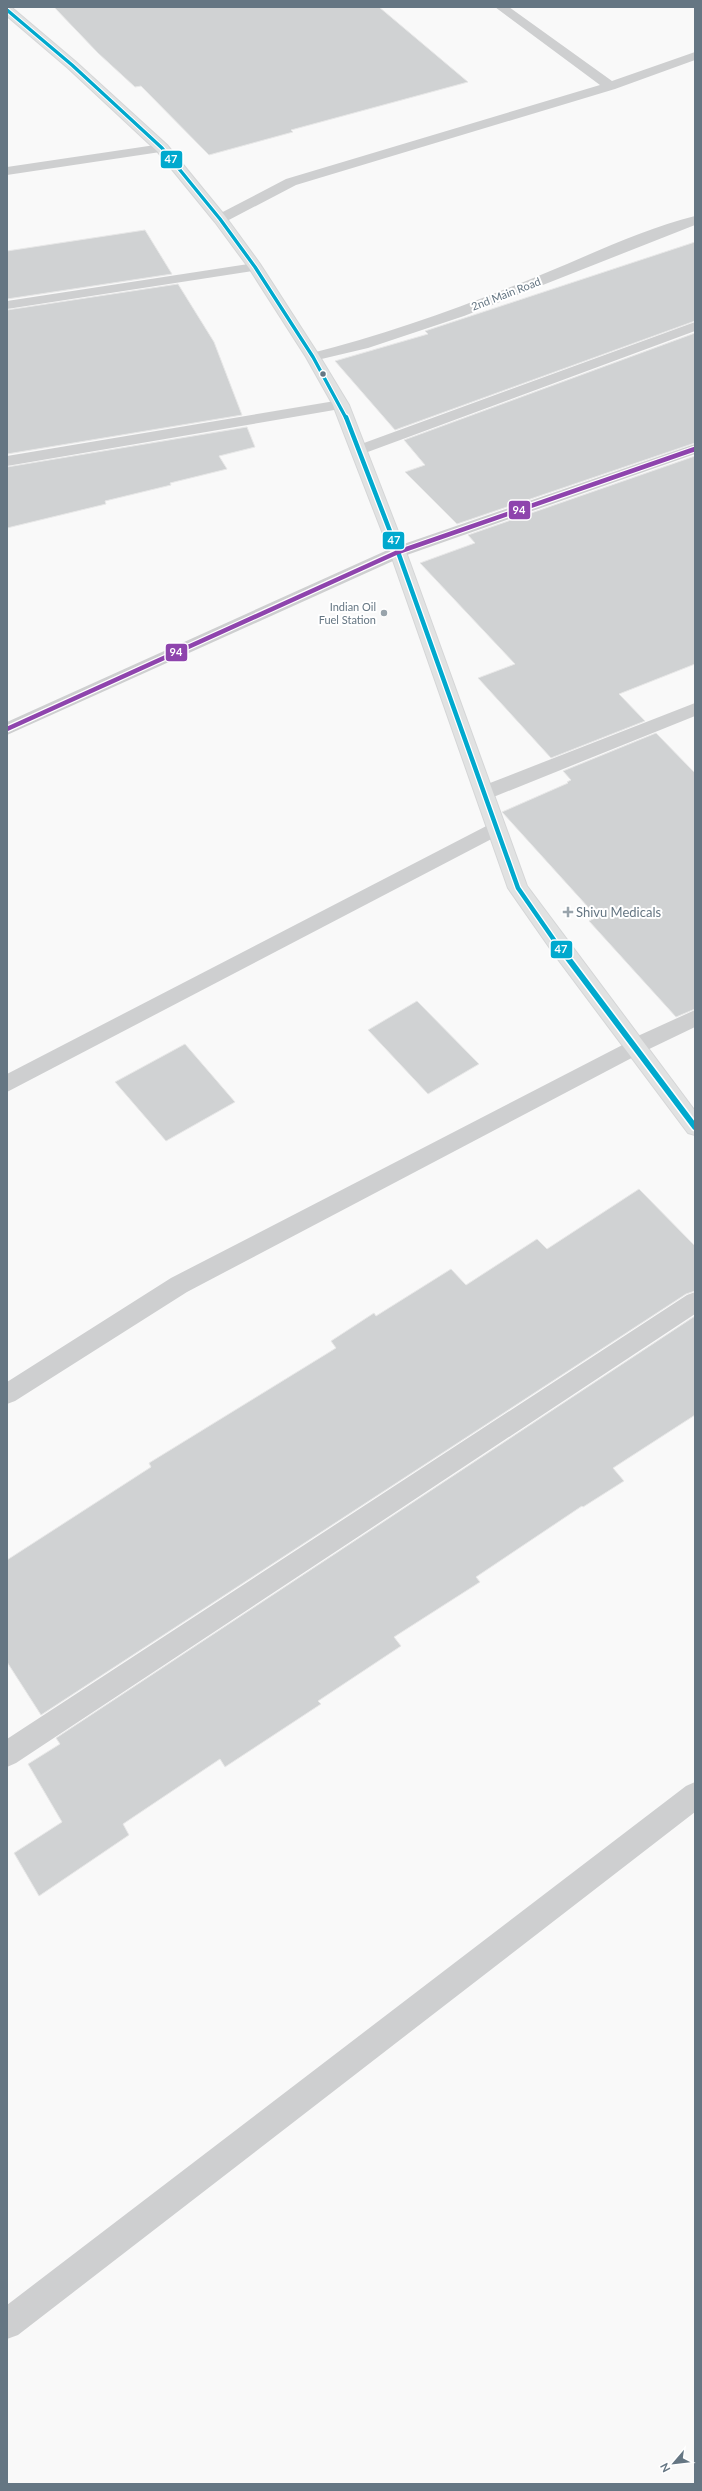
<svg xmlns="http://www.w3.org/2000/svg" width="702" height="2491" font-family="Lato,sans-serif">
	<rect width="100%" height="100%" fill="#f9f9f9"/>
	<!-- building -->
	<path fill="#d0d2d3" stroke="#e8e8e8" d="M54,7H379L468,82L291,130L293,132L209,155L141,86L135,87L98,53Z
		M145,230L172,274L7,299V251Z
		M695,242V321L395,430L335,361L428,334L425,331Z
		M178,284L214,342L242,415L7,454V310Z
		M695,333V443L457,524L405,472L425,465L404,440Z
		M247,427L255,447L219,456L227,469L170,483L171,485L105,501L106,504L7,528V467Z
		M695,456V664L619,694L645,721L551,758L478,678L515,664L420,563L475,543L468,535Z
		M656,733L695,773V1009L676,1017L589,921L597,917L502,812L568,783L567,782L571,780L563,771Z
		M417,1001L479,1064L428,1094L368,1030Z
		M185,1044L235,1102L166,1141L115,1082Z
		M639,1189L695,1246V1291L686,1294L41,1715L7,1662V1560L151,1467L149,1463L336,1348L331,1341L374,1313L376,1316L451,1269L466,1285L537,1239L547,1249Z
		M695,1316V1415L613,1468L624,1481L583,1507L582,1506L476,1577L480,1582L394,1637L401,1646L318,1701L321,1704L225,1767L220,1759L123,1824L129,1835L39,1896L14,1853L62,1822L28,1764L60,1744L56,1738Z"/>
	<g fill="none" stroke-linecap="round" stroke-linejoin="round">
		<!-- secondary casing -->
		<g stroke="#d5d6d7" stroke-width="2">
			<path id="secondary" d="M7,7H11L76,62L167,145L225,216L260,264L320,357L349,405L406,552L527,886L695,1111V1135L688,1133L554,954L508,888L390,552L333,405L306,357L249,268L215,222L157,151L68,68L7,16Z"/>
		</g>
		<!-- lane -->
		<path fill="#cecfd0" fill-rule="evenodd" d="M695,322V331L365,453L359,455L351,450L353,447Z
			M636,1038L643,1040L646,1046L643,1052L187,1292L15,1401L7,1404V1382L171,1278Z"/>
		<!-- street -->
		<path fill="#cecfd0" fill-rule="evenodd" d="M495,7H509L612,81L695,52V60L615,89L296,185L225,222H215L213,219L215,216L286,179L600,85Z
			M162,144L169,148L167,151L7,175V167Z
			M695,216V225L464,316L368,348L313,361L306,357L308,354C389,334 465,306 543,274C592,254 643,229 695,216Z
			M255,263L260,264L262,267L260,270L7,309V301Z
			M341,400L346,402L349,405L346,408L7,466V456Z
			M695,444V454L404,556L7,735V722L392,548Z
			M695,703V716L491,798L484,799L477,798L475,793L477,788Z
			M496,821L503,823L505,828L503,833L7,1092V1074Z
			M695,1010V1027L643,1052L636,1054L629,1052L626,1046L629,1040Z
			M695,1292V1314L16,1763L7,1767V1739L687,1295Z
			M695,1782V1812L18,2335L7,2339V2305L686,1786Z"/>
		<!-- secondary -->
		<use href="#secondary" fill="#e1e2e2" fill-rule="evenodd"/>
		<!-- bus-1-far2 casing -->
		<g stroke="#fff" stroke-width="5.5">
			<path id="bus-1-far2" d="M7,10L72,65L162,148L220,219L255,267L313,357L346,418"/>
		</g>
		<!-- bus-1-far1 casing -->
		<g stroke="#fff" stroke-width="7">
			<path id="bus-1-far1" d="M346,417L398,552L518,888L561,950"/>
		</g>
		<!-- bus-1 casing -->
		<g stroke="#fff" stroke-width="9">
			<path id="bus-1" d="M561,949L695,1127"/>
		</g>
		<!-- bus-2 casing -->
		<g stroke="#fff" stroke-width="7">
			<path id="bus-2" d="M7,729L398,552L695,449"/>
		</g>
		<!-- bus-1-far2 -->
		<use href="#bus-1-far2" stroke="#00a9ce" stroke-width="3.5"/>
		<!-- bus-1-far1 -->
		<use href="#bus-1-far1" stroke="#00a9ce" stroke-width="4.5"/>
		<!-- bus-1 -->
		<use href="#bus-1" stroke="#00a9ce" stroke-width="6"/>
		<!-- bus-2 -->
		<use href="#bus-2" stroke="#8e44ad" stroke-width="4.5"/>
	</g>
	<!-- markers -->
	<circle fill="#657683" stroke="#fff" stroke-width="1.5" cx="323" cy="374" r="3.5"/>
	<g fill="#99a4ac" stroke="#fff" stroke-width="1.5">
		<circle cx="384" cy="613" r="4"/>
		<path d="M566 906h4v4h4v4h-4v4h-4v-4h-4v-4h4z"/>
	</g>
	<g text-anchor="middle" stroke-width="4" stroke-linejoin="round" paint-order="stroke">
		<!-- far-street labels -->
		<g font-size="11" fill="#657683" stroke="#fff">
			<text transform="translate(506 294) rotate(-21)" y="4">2nd Main Road</text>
		</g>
		<!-- far-poi labels -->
		<g font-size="11" fill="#657683" stroke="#fff" text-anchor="end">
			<text x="376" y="611">Indian Oil<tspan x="376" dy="13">Fuel Station</tspan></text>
		</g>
		<!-- poi labels -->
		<g font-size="13" fill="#657683" stroke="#fff" text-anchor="start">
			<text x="576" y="917">Shivu Medicals</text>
		</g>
	</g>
	<g stroke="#fff" stroke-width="1.5">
		<rect x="160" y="150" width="23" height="19" rx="4" fill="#00a9ce"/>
		<rect x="508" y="500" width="23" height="20" rx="4" fill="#8e44ad"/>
		<rect x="382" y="531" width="23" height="19" rx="4" fill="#00a9ce"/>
		<rect x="165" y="643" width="23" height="19" rx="4" fill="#8e44ad"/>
		<rect x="550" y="940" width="23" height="19" rx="4" fill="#00a9ce"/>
	</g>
	<g font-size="11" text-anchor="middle" font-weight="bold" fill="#fff">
		<text x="171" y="163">47</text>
		<text x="519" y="514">94</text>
		<text x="394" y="544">47</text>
		<text x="176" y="656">94</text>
		<text x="561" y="953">47</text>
	</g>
	<!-- border -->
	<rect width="702" height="2491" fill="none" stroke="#657683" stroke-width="16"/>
	<!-- north arrow -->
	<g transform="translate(674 2463) rotate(242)" stroke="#ffffff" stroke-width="3" paint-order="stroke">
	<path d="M0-3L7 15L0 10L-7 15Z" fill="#657683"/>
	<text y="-6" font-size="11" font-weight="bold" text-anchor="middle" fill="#657683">N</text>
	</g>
</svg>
